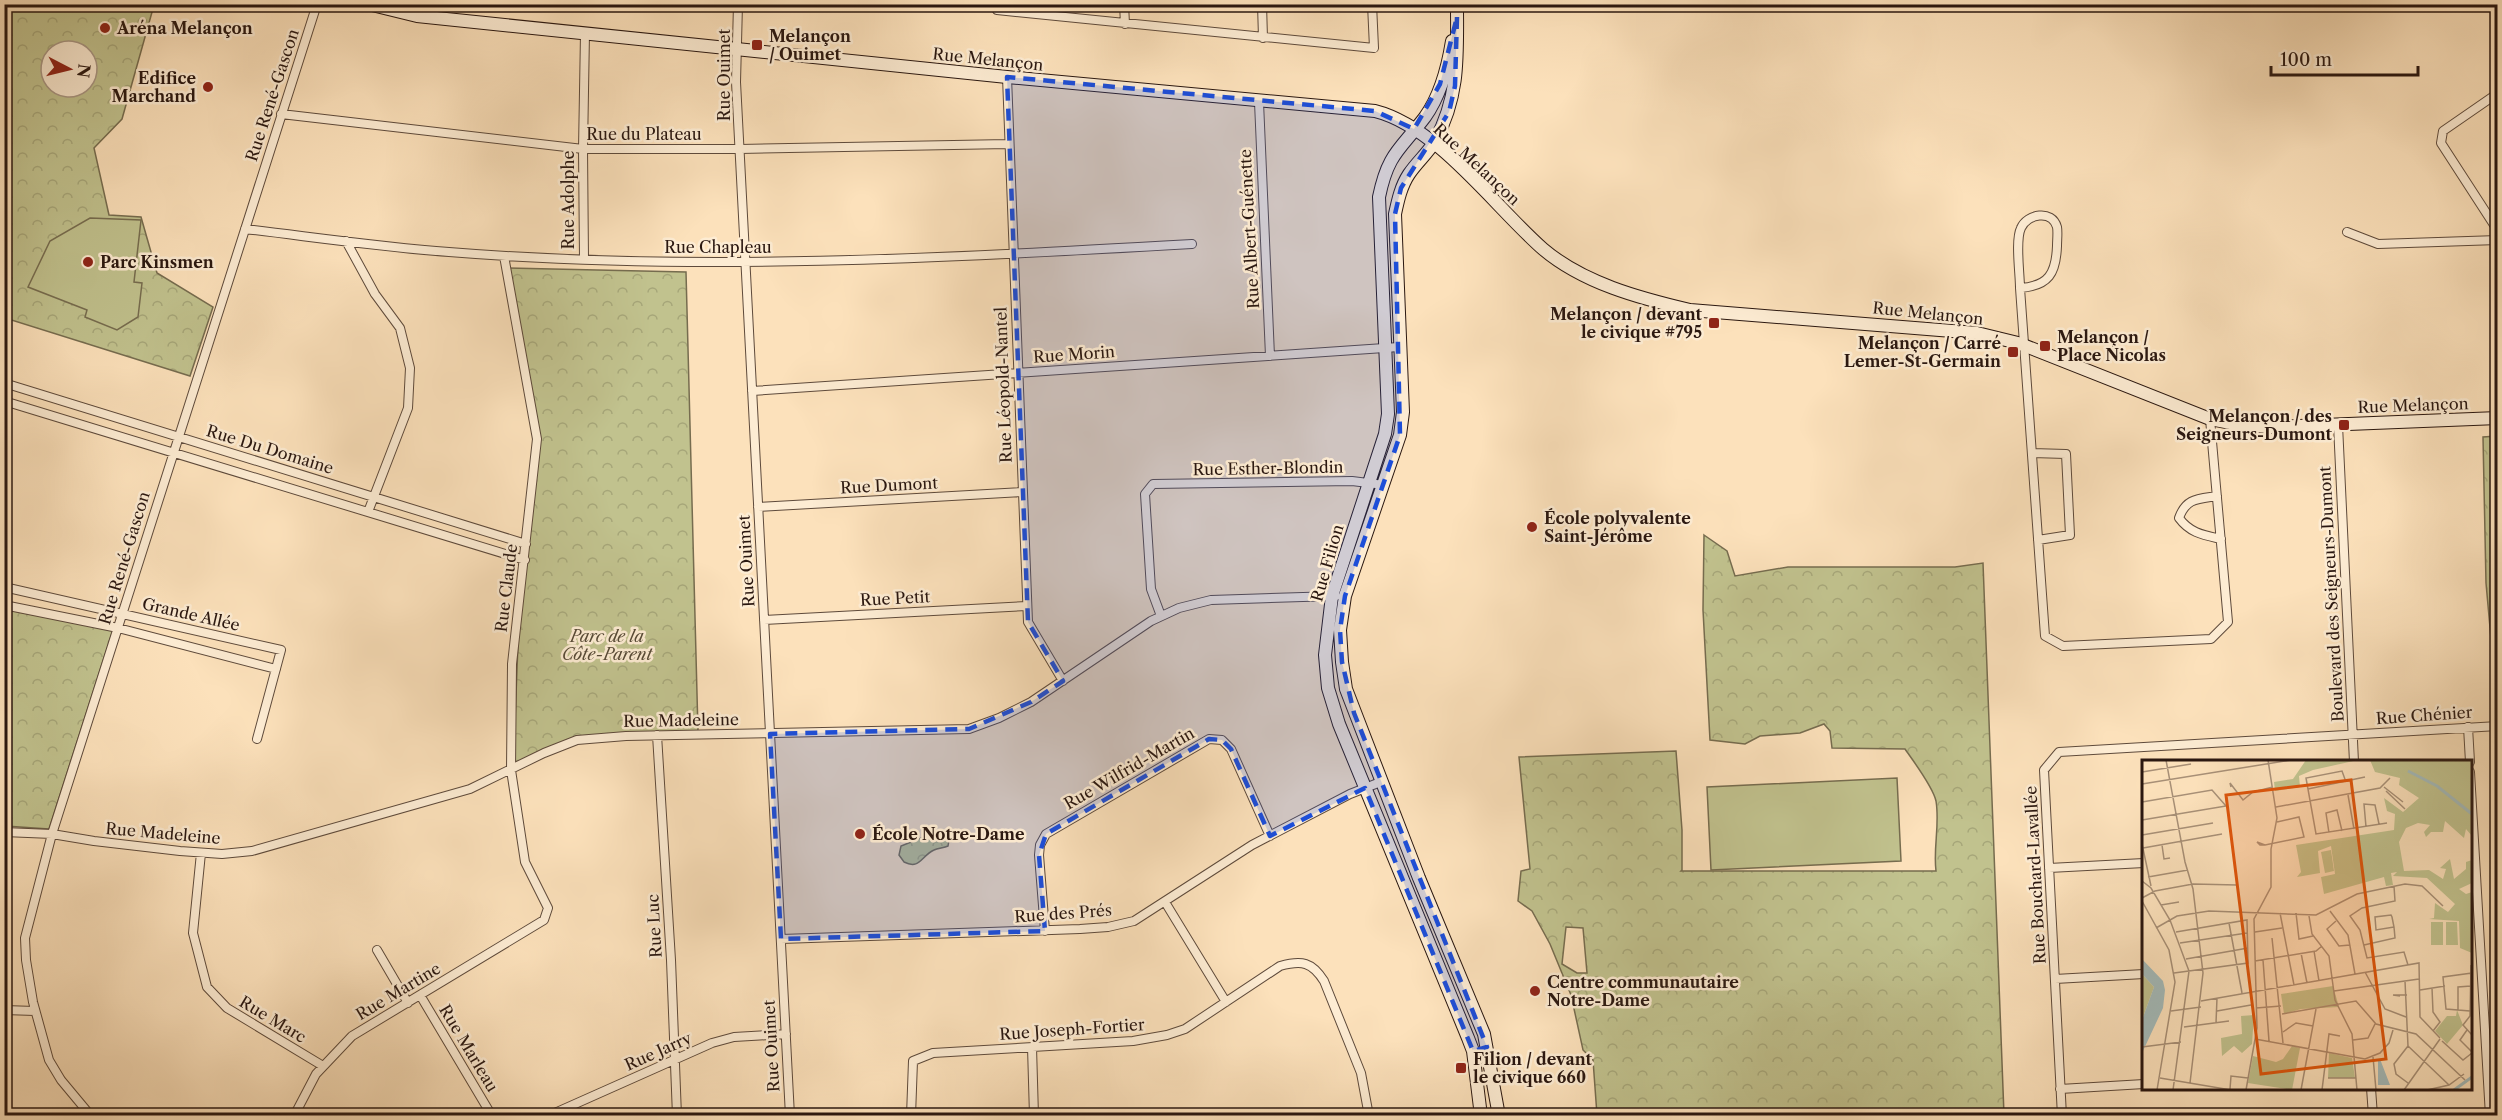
<svg xmlns="http://www.w3.org/2000/svg" width="2502" height="1120" font-family="'Libre Caslon Text',serif">
	<defs>
		<pattern id="forest-crowns" width="20" height="18" patternUnits="userSpaceOnUse" patternTransform="scale(1.5)"><rect width="20" height="18" fill="#c1c28e"/><path d="M2 6a3 3 0 1 1 6 0M12 15a3 3 0 1 1 6 0" fill="none" stroke="#a6a679"/></pattern>
	</defs>
	<rect width="100%" height="100%" fill="#fce1bb"/>
	<filter id="stains"><feTurbulence type="fractalNoise" baseFrequency=".00333" numOctaves="4"/><feColorMatrix values="0 0 0 0 .2 0 0 0 0 .09 0 0 0 0 .02 0 0 0 .5 -.17"/></filter>
	<radialGradient id="worn" r=".72"><stop offset=".6" stop-color="#630" stop-opacity="0"/><stop offset="1" stop-color="#630" stop-opacity=".3"/></radialGradient>
	<!-- forest -->
	<path fill="url(#forest-crowns)" stroke="#766c4f" stroke-width="1.5" fill-rule="evenodd" d="M4,5H154L122,119L94,148L109,215L141,217L157,273L213,307L190,376L5,318ZM51,51H87V87H51Z
		M507,268L686,272L698,732L576,736L513,770L521,569L535,427Z
		M2497,436L2498,661H2493L2486,583L2483,437Z
		M1704,535L1727,551L1735,576L1788,567H1955L1983,563L2004,1115H1597L1593,1060L1583,1050L1571,995L1550,944L1532,911L1518,901L1521,871L1530,869L1519,757L1676,751L1682,830V870L1681,871H1936C1933,848 1940,825 1936,801C1933,787 1914,762 1905,749L1832,748L1830,731L1824,724L1800,733L1760,736L1745,744L1710,740L1703,610ZM1566,927L1583,928L1587,973H1577L1562,964Z
		M4,609L113,630L49,829L5,826Z
		M938,835L949,840L948,846C944,848 938,848 934,850C921,856 920,870 904,862L899,855L901,846L926,836Z"/>
	<!-- garden -->
	<path fill="#c1c28e" stroke="#766c4f" stroke-width="1.5" d="M90,218L141,220L134,282L142,283L138,317L117,330L85,317L87,310L28,287L50,241Z
		M1897,778L1901,861L1711,870L1707,787Z"/>
	<g fill="none" stroke-linecap="round" stroke-linejoin="round">
		<!-- street casing -->
		<g stroke="#5e4a3b" stroke-width="10">
			<path id="street" d="M738,4L736,82L790,1116
				M997,4V10L1374,48L1372,4
				M1124,4L1125,24
				M1262,4L1263,38
				M1007,77L1028,622L1063,681
				M2498,93L2443,131L2441,143L2498,231
				M1259,102L1270,356
				M281,114L583,149H740L1008,144
				M245,229C313,237 381,247 449,252C696,272 944,258 1192,244
				M2347,232L2378,244L2498,240
				M346,241L375,294L400,328L410,368L408,408L368,512
				M584,259L583,149L585,33
				M2020,288C2049,286 2056,273 2057,246C2057,240 2058,232 2057,227C2052,209 2027,214 2021,228C2015,240 2020,273 2020,288L2045,636L2063,646L2211,639L2228,622L2210,419
				M4,383L526,544
				M752,391L1399,347
				M4,401L525,560
				M2338,425L2354,762
				M2032,453L2066,454L2070,535L2038,540
				M2217,496C2198,499 2186,498 2179,518C2190,533 2203,535 2221,539
				M758,507L1022,492
				M4,587L281,650L257,739
				M4,605L118,628L276,669
				M1161,616L1151,589L1145,494L1153,484L1352,481L1384,485
				M764,620L1027,606
				M2468,727L2470,762
				M657,735L671,960L677,1116
				M2470,772L2490,1116
				M4,832L52,834L94,841L180,851L222,854L252,851L470,789L544,753L577,740L626,736L969,729L999,718L1031,702L1151,621L1179,608L1211,600L1336,596
				M201,853L193,933L207,987L227,1008L323,1066
				M2049,868L2144,863
				M1165,902L1226,1002
				M1045,931L1039,855L1040,845L1046,834L1209,739L1222,740L1231,749L1270,836
				M781,939L1080,929L1108,927L1134,921L1252,845L1350,794L1383,781
				M377,950L408,1003
				M2055,979L2144,974
				M420,995L492,1116
				M4,1010L35,1011
				M1032,1047L1034,1116
				M2371,1088L2373,1116
				M2060,1089L2144,1084
				M91,1116L61,1080L49,1060L33,1002L26,960L25,938L52,834L317,4
				M294,1116L316,1074L352,1036L544,920L548,908L525,862L511,770L512,664L537,439L504,256
				M548,1116L712,1043L734,1037L786,1034
				M911,1116L913,1061L933,1053L1133,1041L1167,1035L1185,1029L1280,966C1302,960 1312,962 1324,981L1361,1073L1369,1116
				M2062,1116L2044,770L2059,752L2498,726"/>
		</g>
		<!-- secondary casing -->
		<g stroke="#2a1710" stroke-width="14">
			<path id="secondary" d="M368,4L417,16L1007,77L1375,111C1438,127 1494,206 1543,249C1583,283 1639,298 1690,310L1977,333L2018,343L2210,419L2241,425L2271,427L2498,418
				M1457,4C1457,55 1460,95 1435,141C1428,153 1417,162 1409,174C1401,186 1398,200 1395,214L1403,412L1400,435L1345,596L1340,630L1342,662L1346,689L1419,878L1484,1034L1499,1116
				M1452,41C1448,66 1440,96 1425,117C1400,150 1388,153 1379,197L1388,414L1385,434L1332,596L1325,655L1328,688L1339,724L1468,1038L1473,1051L1481,1116"/>
		</g>
		<!-- street -->
		<use href="#street" stroke="#fdecd3" stroke-width="8"/>
		<!-- secondary -->
		<use href="#secondary" stroke="#fdecd3" stroke-width="12"/>
	</g>
	<!-- marked area -->
	<path fill="#1d4ed8" fill-opacity="0.2" stroke="#1d4ed8" stroke-width="4.5" stroke-dasharray="12 8" stroke-linejoin="round" d="M1457,17L1455,86L1449,112L1401,188L1395,214L1400,435L1345,596L1340,630L1342,662L1354,713L1487,1047L1473,1051L1365,788L1270,836L1231,749L1222,740L1209,739L1046,834L1039,855L1045,931L781,939L770,734L969,729L1031,702L1063,681L1028,622L1007,77L1375,111L1414,129L1440,84Z"/>
	<!-- markers -->
	<g fill="#8f2418" stroke="#fdecd3" stroke-width="2">
		<circle cx="105" cy="28" r="6"/>
		<rect x="751" y="39" width="12" height="12" rx="3"/>
		<circle cx="208" cy="87" r="6"/>
		<circle cx="88" cy="262" r="6"/>
		<rect x="1708" y="317" width="12" height="12" rx="3"/>
		<rect x="2039" y="340" width="12" height="12" rx="3"/>
		<rect x="2007" y="346" width="12" height="12" rx="3"/>
		<rect x="2338" y="419" width="12" height="12" rx="3"/>
		<circle cx="1532" cy="527" r="6"/>
		<circle cx="860" cy="834" r="6"/>
		<circle cx="1535" cy="991" r="6"/>
		<rect x="1455" y="1062" width="12" height="12" rx="3"/>
	</g>
	<g text-anchor="middle" stroke-width="5" stroke-linejoin="round" paint-order="stroke">
		<!-- poi labels -->
		<g font-size="16" font-weight="bold" fill="#2a1710" stroke="#fdecd3" text-anchor="start">
			<text x="117" y="34">Aréna Melançon</text>
			<text x="769" y="42">Melançon<tspan x="769" dy="18">/ Ouimet</tspan></text>
			<text x="196" y="84" text-anchor="end">Edifice<tspan x="196" dy="18">Marchand</tspan></text>
			<text x="100" y="268">Parc Kinsmen</text>
			<text x="1702" y="320" text-anchor="end">Melançon / devant<tspan x="1702" dy="18">le civique #795</tspan></text>
			<text x="2057" y="343">Melançon /<tspan x="2057" dy="18">Place Nicolas</tspan></text>
			<text x="2001" y="349" text-anchor="end">Melançon / Carré<tspan x="2001" dy="18">Lemer-St-Germain</tspan></text>
			<text x="2332" y="422" text-anchor="end">Melançon / des<tspan x="2332" dy="18">Seigneurs-Dumont</tspan></text>
			<text x="1544" y="524">École polyvalente<tspan x="1544" dy="18">Saint-Jérôme</tspan></text>
			<text x="872" y="840">École Notre-Dame</text>
			<text x="1547" y="988">Centre communautaire<tspan x="1547" dy="18">Notre-Dame</tspan></text>
			<text x="1473" y="1065">Filion / devant<tspan x="1473" dy="18">le civique 660</tspan></text>
		</g>
		<!-- street labels -->
		<g font-size="16" fill="#2a1710" stroke="#fdecd3">
			<text transform="translate(988 59) rotate(6)" y="6">Rue Melançon</text>
			<text transform="translate(724 75) rotate(-90)" y="6">Rue Ouimet</text>
			<text transform="translate(272 95) rotate(-72)" y="6">Rue René-Gascon</text>
			<text x="644" y="140">Rue du Plateau</text>
			<text transform="translate(1477 164) rotate(43)" y="6">Rue Melançon</text>
			<text transform="translate(568 200) rotate(-90)" y="6">Rue Adolphe</text>
			<text transform="translate(1249 229) rotate(-93)" y="6">Rue Albert-Guénette</text>
			<text x="718" y="253">Rue Chapleau</text>
			<text transform="translate(1928 313) rotate(6)" y="6">Rue Melançon</text>
			<text transform="translate(1074 354) rotate(-4)" y="6">Rue Morin</text>
			<text transform="translate(1003 385) rotate(-92)" y="6">Rue Léopold-Nantel</text>
			<text transform="translate(2413 405) rotate(-2)" y="6">Rue Melançon</text>
			<text transform="translate(270 449) rotate(17)" y="6">Rue Du Domaine</text>
			<text transform="translate(1268 468) rotate(-1)" y="6">Rue Esther-Blondin</text>
			<text transform="translate(889 485) rotate(-3)" y="6">Rue Dumont</text>
			<text transform="translate(124 558) rotate(-73)" y="6">Rue René-Gascon</text>
			<text transform="translate(746 561) rotate(-93)" y="6">Rue Ouimet</text>
			<text transform="translate(1327 563) rotate(-74)" y="6">Rue Filion</text>
			<text transform="translate(506 588) rotate(-83)" y="6">Rue Claude</text>
			<text transform="translate(2331 594) rotate(-93)" y="6">Boulevard des Seigneurs-Dumont</text>
			<text transform="translate(895 598) rotate(-3)" y="6">Rue Petit</text>
			<text transform="translate(191 614) rotate(13)" y="6">Grande Allée</text>
			<text transform="translate(2424 715) rotate(-4)" y="6">Rue Chénier</text>
			<text transform="translate(681 720) rotate(-1)" y="6">Rue Madeleine</text>
			<text transform="translate(1129 768) rotate(-30)" y="6">Rue Wilfrid-Martin</text>
			<text transform="translate(163 833) rotate(5)" y="6">Rue Madeleine</text>
			<text transform="translate(2035 875) rotate(-93)" y="6">Rue Bouchard-Lavallée</text>
			<text transform="translate(1063 913) rotate(-4)" y="6">Rue des Prés</text>
			<text transform="translate(654 926) rotate(-93)" y="6">Rue Luc</text>
			<text transform="translate(398 991) rotate(-31)" y="6">Rue Martine</text>
			<text transform="translate(273 1019) rotate(31)" y="6">Rue Marc</text>
			<text transform="translate(1072 1029) rotate(-4)" y="6">Rue Joseph-Fortier</text>
			<text transform="translate(771 1046) rotate(-93)" y="6">Rue Ouimet</text>
			<text transform="translate(469 1048) rotate(59)" y="6">Rue Marleau</text>
			<text transform="translate(658 1051) rotate(-24)" y="6">Rue Jarry</text>
		</g>
		<!-- park labels -->
		<g font-size="16" font-style="italic" fill="#574a36" stroke="#fdecd3">
			<text x="607" y="642">Parc de la<tspan x="607" dy="18">Côte-Parent</tspan></text>
		</g>
	</g>
	<!-- overview -->
	<g transform="translate(2142 760)">
		<rect width="330" height="330" fill="#fce1bb"/>
		<path d="M164,0H216L171,10L157,16L158,27L133,31L132,22L151,19ZM228,0H330V76L324,69L322,78L303,61L301,72H289L284,77L282,72L288,65L276,63L264,68L257,82L262,111L287,110L301,119L304,109L298,108L308,99L312,119L324,109V102L330,100V123L317,129L324,134L330,132V193L318,188L317,161L287,159L292,158L293,143L306,152L313,144L285,118L251,116L255,112L249,113L251,125L244,126L242,117L182,134L179,117L193,114L189,86L176,91L178,113L155,117L159,112L154,85L252,70L253,54L245,51L242,38L261,52L277,38L257,25L258,18L233,12ZM0,214L12,227L0,260ZM191,226L197,247L159,249L142,254L139,234ZM315,250L321,265L305,284L293,271L305,256H314ZM112,255L110,284L100,293L92,286L80,296L79,278L100,274L99,256ZM150,286L158,288L150,330L106,323L111,296L134,302L141,299ZM187,293L210,298L213,318H186Z" fill="#c1c28e"/>
		<path d="M236 97a10 10 0 1 1 20 0a10 10 0 1 1-20 0ZM189,90L192,111L183,113L179,92ZM289,162H301V185H289ZM304,162H315L316,185H304Z" fill="#c1c28e"/>
		<path d="M0,199L21,221L23,230L21,248L0,293V260L12,227L0,214ZM236,299H238L248,325H236Z" fill="#a4bbba"/>
		<path fill="none" stroke="#a4bbba" stroke-width="3" d="M266,11L295,26L330,54M312,330L330,317"/>
		<path fill="none" stroke="#a89077" stroke-width="1.5" d="M24,0L43,102L51,129L61,213L48,323M0,12L49,4M204,22L200,11L164,18L174,74L245,63M0,24L149,0M89,27L88,23L101,40L111,32L131,27M242,27L261,42M166,29L223,17M244,31L263,49M206,35L212,69M0,42L70,30L84,46L0,60M134,47L238,28L248,18M224,67L222,44L233,45L237,64M187,73L184,53L195,50L200,71M0,75L71,63M0,84L9,126M20,85L22,99L28,98M123,85L115,82L118,85H123L162,77L157,57L135,62M1,88L80,74M6,117L46,110M0,121L9,128L28,160L47,211L31,330M252,126L253,141L220,148L208,156L218,170L225,198L262,192L266,205M0,138L13,131L51,124L95,125M0,141L27,190L33,222L15,330M19,145L37,142M188,151L206,175L213,214M138,153L152,225M154,153L157,179L171,176M167,156L170,174L187,196L193,240L210,274L215,330M194,161L185,169L197,186L208,185M87,163L100,233M14,168L35,156L67,151L174,155L215,134L263,124L280,126L301,146M113,172L140,168M130,178L141,283M38,183L105,173M222,185L253,178L252,167L250,157L249,155L233,157L234,170L252,167M172,191L177,221M159,193L165,223M44,199L106,188M121,200L127,281M113,201L174,191L180,186M329,205L328,256L321,265L330,275M223,212L243,249L264,257M32,213L106,203L105,160L34,172M263,221L266,286L307,325M290,228L291,252L298,262L291,271M278,230L303,226M192,231L277,219M258,236L251,235H265M59,241L277,203L278,257L298,278M114,248L139,246M316,250V227L329,226M29,251L59,247M75,251L109,245M328,251L304,249L301,217L330,213M140,254L214,241L234,264L274,274L323,320M74,263L75,238M42,267L87,261M325,270L318,280L330,292M141,272L154,263L171,266M113,279L223,299L238,293L247,283L251,270M211,280L226,278L233,264M300,281L321,300L330,293M0,287L39,282M231,297L234,330M18,318L89,330M186,318H214M266,323L254,314L252,304L266,286M88,329L89,316L106,318M104,330L115,268L112,159L129,127V89L135,58L126,0M159,330L174,249M180,330L187,274L198,276M262,330L298,279M285,330L307,325L322,314"/>
		<path fill="#de560c" fill-opacity="0.15" stroke="#de560c" stroke-width="3" d="M209,20L244,299L119,314L84,35Z"/>
		<rect width="330" height="330" fill="none" stroke="#2a1710" stroke-width="3"/>
	</g>
	<!-- margin -->
	<rect width="2502" height="1120" fill="none" stroke="#fce1bb" stroke-width="24"/>
	<rect x="6" y="6" width="2490" height="1108" fill="none" stroke="#2a1710" stroke-width="3"/>
	<rect x="12" y="12" width="2478" height="1096" fill="none" stroke="#2a1710" stroke-width="1.5"/>
	<!-- north arrow -->
	<g transform="translate(69 69) rotate(97)"><circle r="28" fill="#fdecd3" stroke="#a99785" stroke-width="1.5"/>
	<path d="M0-4.5L10 22L0 15L-10 22Z" fill="#8f2418"/>
	<text y="-9" font-size="16" font-weight="bold" text-anchor="middle" fill="#2a1710">N</text>
	</g>
	<!-- scale -->
	<path d="M2271 66v9h147v-9" fill="none" stroke="#2a1710" stroke-width="3"/>
	<text x="2280" y="66" font-size="18" fill="#2a1710" stroke="#fdecd3" stroke-width="4.5" paint-order="stroke">100 m</text>
	<rect width="100%" height="100%" filter="url(#stains)"/>
	<rect width="100%" height="100%" fill="url(#worn)"/>
</svg>
